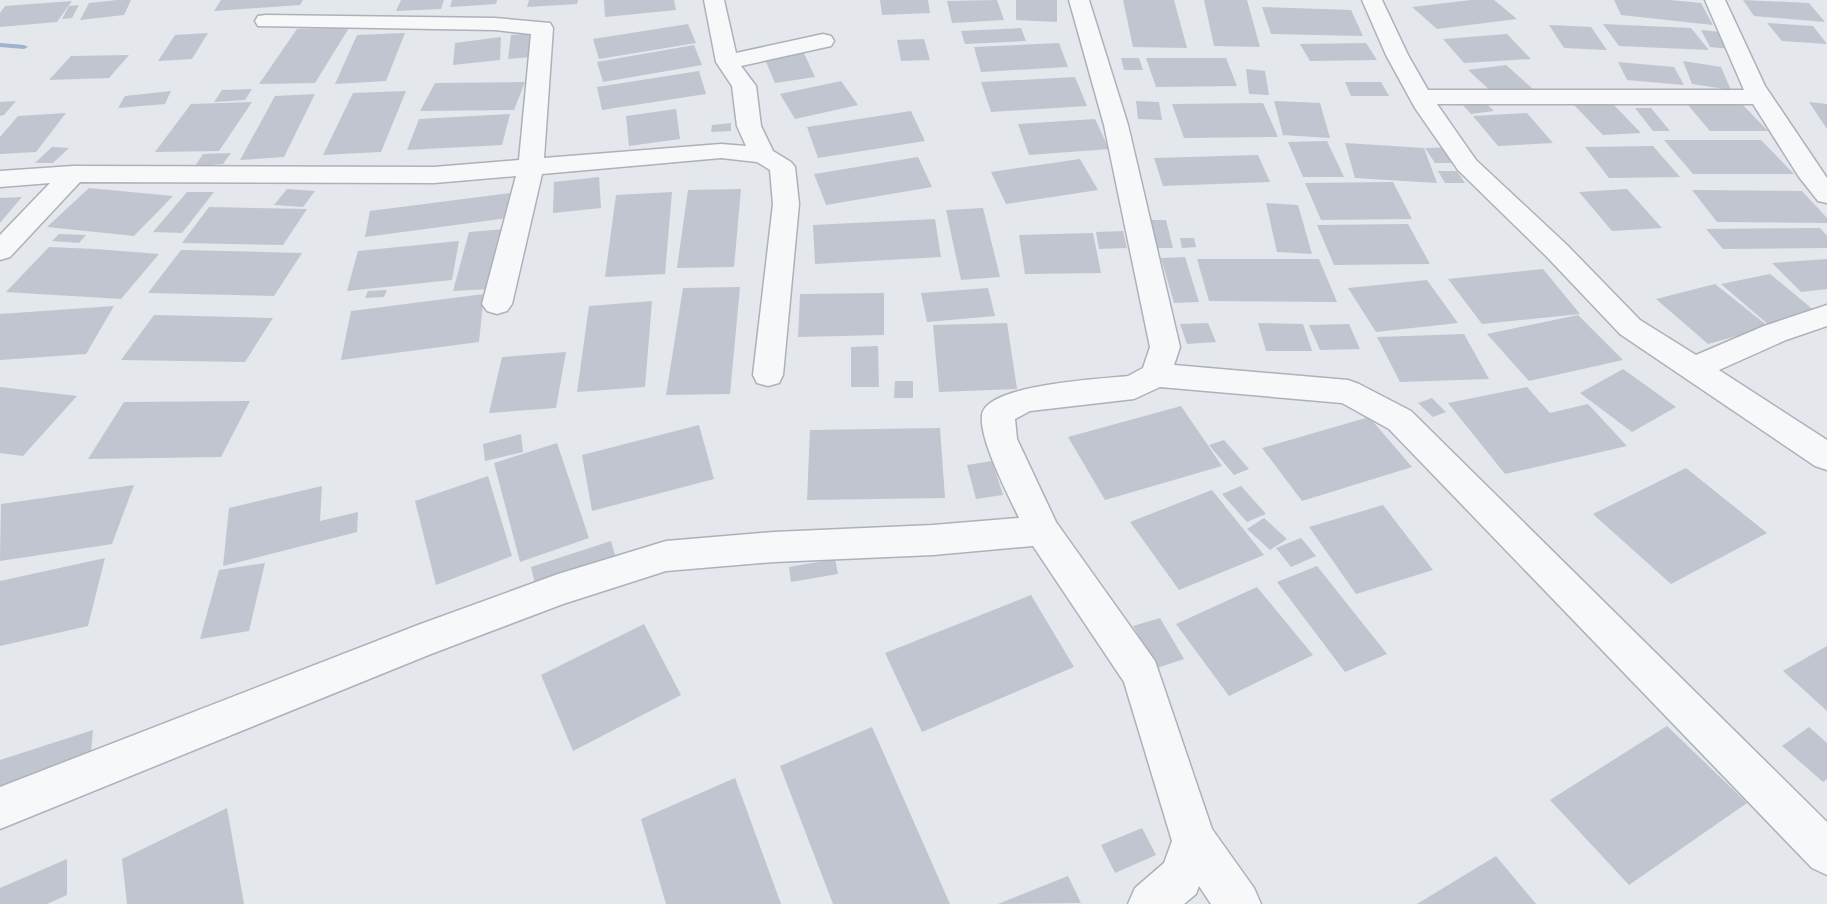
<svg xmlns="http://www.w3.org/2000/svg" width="1827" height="904" font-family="'Nunito Sans',sans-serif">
	<rect width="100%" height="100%" fill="#e4e7ec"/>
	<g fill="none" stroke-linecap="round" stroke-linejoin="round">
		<!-- stream -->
		<path fill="#9eb3cc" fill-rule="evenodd" d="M0,43L24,45L28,47L24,49L0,47Z"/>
	</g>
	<!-- building -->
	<path fill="#c1c5cf" d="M117,0H131L124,15L80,20L89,3Z
		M221,0H303L300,5L214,11Z
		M401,0H444L441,9L396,11Z
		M452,0H497L496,4L450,7Z
		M529,0H578L577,4L527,7Z
		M604,0H674L676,10L605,17Z
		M880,0H928L930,13L882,15Z
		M997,0L1004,20L952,23L947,1Z
		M1016,0H1057V22L1016,20Z
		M1123,0H1174L1187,48L1133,47Z
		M1204,0H1247L1260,47L1214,46Z
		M1471,0H1494L1517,19L1437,29L1412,7Z
		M1614,0H1670L1701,3L1713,25L1621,15Z
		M1743,0L1809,3L1825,22L1754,16Z
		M72,1L57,22L0,27V13L5,6Z
		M79,5L72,18L62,19L69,6Z
		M1262,7L1351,10L1363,36L1271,34Z
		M1767,23L1813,26L1827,44L1782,41Z
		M688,24L696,43L599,59L593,39Z
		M1603,24L1691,28L1709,50L1619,46Z
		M1549,25L1591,27L1607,50L1564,48Z
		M349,28L315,83L259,84L297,29Z
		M1021,28L1026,41L965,44L961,31Z
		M1701,30L1721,32L1730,49L1710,47Z
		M208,33L192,59L158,61L175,35Z
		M405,33L386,81L335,84L357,35Z
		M535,33L532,57L508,59L511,35Z
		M1507,34L1531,59L1464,63L1443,39Z
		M501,37L500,60L453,65L455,43Z
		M924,39L930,60L901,61L897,40Z
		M1059,43L1068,67L981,72L974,47Z
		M1366,43L1377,60L1310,61L1300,44Z
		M694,45L702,65L603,82L597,62Z
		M802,49L815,77L775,83L763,55Z
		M129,55L109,78L49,80L71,56Z
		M1121,58H1139L1143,70H1124Z
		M1146,58H1226L1237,86L1156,87Z
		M1683,61L1721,67L1731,90L1692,84Z
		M1618,62L1674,67L1684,85L1627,80Z
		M1506,65L1534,90L1495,95L1468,70Z
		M1246,69L1265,71L1269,95L1249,94Z
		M699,71L706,94L602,110L597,87Z
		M1075,77L1087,106L991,112L981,82Z
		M841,81L858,105L795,119L780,94Z
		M525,82L514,110L420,111L435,83Z
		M1345,82H1381L1389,96H1351Z
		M252,89L245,100L214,102L222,90Z
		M171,91L165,104L118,108L125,96Z
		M406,91L381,152L323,155L353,93Z
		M315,94L284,157L240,160L275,96Z
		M1609,100L1641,133L1603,135L1572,103Z
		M16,101L4,115L0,116V102Z
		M1136,101L1159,102L1162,120L1138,119Z
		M1274,101L1320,103L1330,138L1283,135Z
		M1484,101L1494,111L1471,114L1461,103Z
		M252,102L219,151L155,152L191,104Z
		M1809,102L1827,104V129Z
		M1263,103L1278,137L1184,138L1172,104Z
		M1687,104H1742L1768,131H1710Z
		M1635,108H1651L1670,131H1653Z
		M676,109L680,139L629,146L626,116Z
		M911,111L925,141L818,158L807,127Z
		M66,113L36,152L0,154V137L18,116Z
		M1527,113L1553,143L1498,146L1473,116Z
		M510,114L502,145L407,150L419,119Z
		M1095,119L1109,149L1029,155L1018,124Z
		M731,123V131L711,132L712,125Z
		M1664,140H1761L1794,174H1693Z
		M1327,141L1344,177H1303L1288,142Z
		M1345,143L1424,148L1437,183L1355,178Z
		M1653,146L1680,177L1609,178L1585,147Z
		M52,147L69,148L53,163H35Z
		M1453,147L1463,163H1435L1425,148Z
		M231,153L223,164L195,166L203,154Z
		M1258,155L1270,182L1163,186L1154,158Z
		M918,157L932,187L826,205L814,174Z
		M1080,159L1098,190L1006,204L991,172Z
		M1438,171H1457L1465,183H1445Z
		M599,177L601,208L553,213L554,182Z
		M1393,182L1412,219L1321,220L1305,183Z
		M89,188L173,196L134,236L47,227Z
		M287,189L315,191L303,207L274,205Z
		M741,189L734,267L677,268L688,190Z
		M1627,189L1662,228L1612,231L1579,192Z
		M1692,190L1802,191L1827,218V223L1717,222Z
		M187,192H214L182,233L153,232Z
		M672,192L665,274L605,277L616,195Z
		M510,193L508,218L365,237L370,211Z
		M22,197L0,223V198Z
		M1266,203L1298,205L1312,254L1277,252Z
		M209,207L307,209L283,245L182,243Z
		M983,208L1000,277L961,280L946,210Z
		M935,219L941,257L815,264L813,225Z
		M1146,220H1166L1173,248H1153Z
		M1408,224L1430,264L1334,265L1317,225Z
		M1820,228L1827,236V248L1723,249L1706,229Z
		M505,229L491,289L453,291L469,232Z
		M1123,231L1127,248L1099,249L1096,232Z
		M1093,233L1101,273L1025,274L1019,235Z
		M59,234L86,235L79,243L52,241Z
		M1180,238H1194L1196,247L1182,248Z
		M459,241L452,280L347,291L358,251Z
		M49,247L95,249L159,254L121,299L6,292Z
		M181,250L302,253L274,296L148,293Z
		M1185,257L1199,302L1174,303L1161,258Z
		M1197,259H1319L1337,302L1209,301Z
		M1827,259V289L1801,292L1772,263Z
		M1543,269L1580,314L1482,324L1448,279Z
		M1770,274L1821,316L1770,326L1721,284Z
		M1427,280L1458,323L1376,332L1348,288Z
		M1715,284L1769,327L1708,344L1656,299Z
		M740,287L730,394L666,395L683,288Z
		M988,288L995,316L927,322L921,293Z
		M387,290L384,297L365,298L368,291Z
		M884,293V335L798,337L800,294Z
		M484,294L479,342L341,360L351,311Z
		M652,301L645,387L577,392L589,306Z
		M114,306L86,354L0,360V314Z
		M154,315L273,318L245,362L121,360Z
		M1578,315L1623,360L1529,381L1487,334Z
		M1007,323L1017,389L939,392L933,325Z
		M1208,323L1216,342L1187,344L1180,324Z
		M1258,323L1303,324L1312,351H1266Z
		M1349,324L1360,349L1320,350L1309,325Z
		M1464,334L1489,379L1400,382L1377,337Z
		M878,346L879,387H851V347Z
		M566,352L556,408L489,413L502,357Z
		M1623,369L1676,407L1632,432L1580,393Z
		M895,381H913V398H894Z
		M0,387L77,396L23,456L0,453Z
		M1527,387L1550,413L1588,404L1627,446L1505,474L1448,403Z
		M1432,398L1446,412L1433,417L1418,403Z
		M250,401L221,457L88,459L124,402Z
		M1181,406L1222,466L1105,500L1068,437Z
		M1369,417L1412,467L1302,501L1262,448Z
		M699,425L714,479L592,511L582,455Z
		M940,428L945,498L807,500L810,430Z
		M521,434L523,452L485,461L483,444Z
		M1224,440L1249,469L1234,475L1209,445Z
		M557,443L589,538L520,562L494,463Z
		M992,461L1003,495L976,499L967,465Z
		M1686,468L1767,533L1671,584L1593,514Z
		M488,476L512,556L436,585L415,501Z
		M134,485L112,544L0,561L1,504Z
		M322,486L320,521L358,512L357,532L223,566L229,508Z
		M1241,486L1266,514L1247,522L1222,494Z
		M1212,490L1264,555L1179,590L1130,522Z
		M1383,505L1433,570L1356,594L1309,527Z
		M1264,518L1287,539L1270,550L1247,529Z
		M1301,538L1316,556L1291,567L1276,548Z
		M611,541L617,562L536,589L531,567Z
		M105,558L88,626L0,646V581Z
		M835,559L838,574L791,582L789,567Z
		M265,563L249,631L200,639L219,570Z
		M1317,566L1387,654L1345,672L1277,582Z
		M1257,587L1313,655L1229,696L1176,624Z
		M1031,595L1074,667L922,732L885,653Z
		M1160,618L1184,659L1157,668L1133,626Z
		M644,624L681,695L573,751L541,675Z
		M1827,646V711L1783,671Z
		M1667,726L1747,803L1629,885L1550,800Z
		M872,727L950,904H833L780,766Z
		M1809,727L1827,743V779L1823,782L1782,746Z
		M93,730L90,765L0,794V760Z
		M735,778L781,904H666L641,819Z
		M227,808L244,904H127L122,859Z
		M1142,828L1156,855L1115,873L1101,845Z
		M1496,856L1536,904H1417Z
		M67,859V895L47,904H0V888Z
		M1068,876L1081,903L998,904Z"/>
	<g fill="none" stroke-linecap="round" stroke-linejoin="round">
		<!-- minor casing -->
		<g stroke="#acb1ba" stroke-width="3">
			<path id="minor" d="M704,0H724L736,53L823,34L831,36L834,41L831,46L741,66L756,86L761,126L773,151L791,162L795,167L799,204L783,375L779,383L768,386L757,383L753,375L773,204L770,170L757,162L721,158L542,174L512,304L507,311L497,314L487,311L482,304L516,176L434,183L80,182L10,257L0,260V235L50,183L0,187V171L73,166L434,167L519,160L531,34L495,30L258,26L255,21L258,16L266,15L495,18L550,23L553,28L544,158L721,144L746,146L737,126L732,86L716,62Z
				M1069,0H1089L1128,125L1180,347L1174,365L1348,380L1359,384L1411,411L1827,822V875L1812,868L1389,429L1342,403L1160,387L1134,399L1030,411L1015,419L1017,439L1056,522L1155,661L1212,829L1254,888L1261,904H1211L1199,886L1196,894L1184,904H1128L1135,888L1164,863L1172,841L1124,682L1033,546L933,555L774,562L666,571L563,604L431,654L0,829V787L418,625L558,574L666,541L774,532L933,525L1019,518C1008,494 979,440 982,415C986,384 1102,379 1128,376L1143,368L1150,347L1104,125Z
				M1362,0H1382L1408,55L1428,90H1744L1705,0H1725L1765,86L1827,178V203L1818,201L1799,177L1753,104H1437L1476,160L1567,245L1640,320L1696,355L1764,326L1827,305V326L1786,340L1719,370L1827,440V470L1815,466L1620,334L1547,257L1458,170L1415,108L1386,55Z"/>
		</g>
		<!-- minor -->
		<use href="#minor" fill="#f7f8fa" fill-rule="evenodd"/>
	</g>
</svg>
